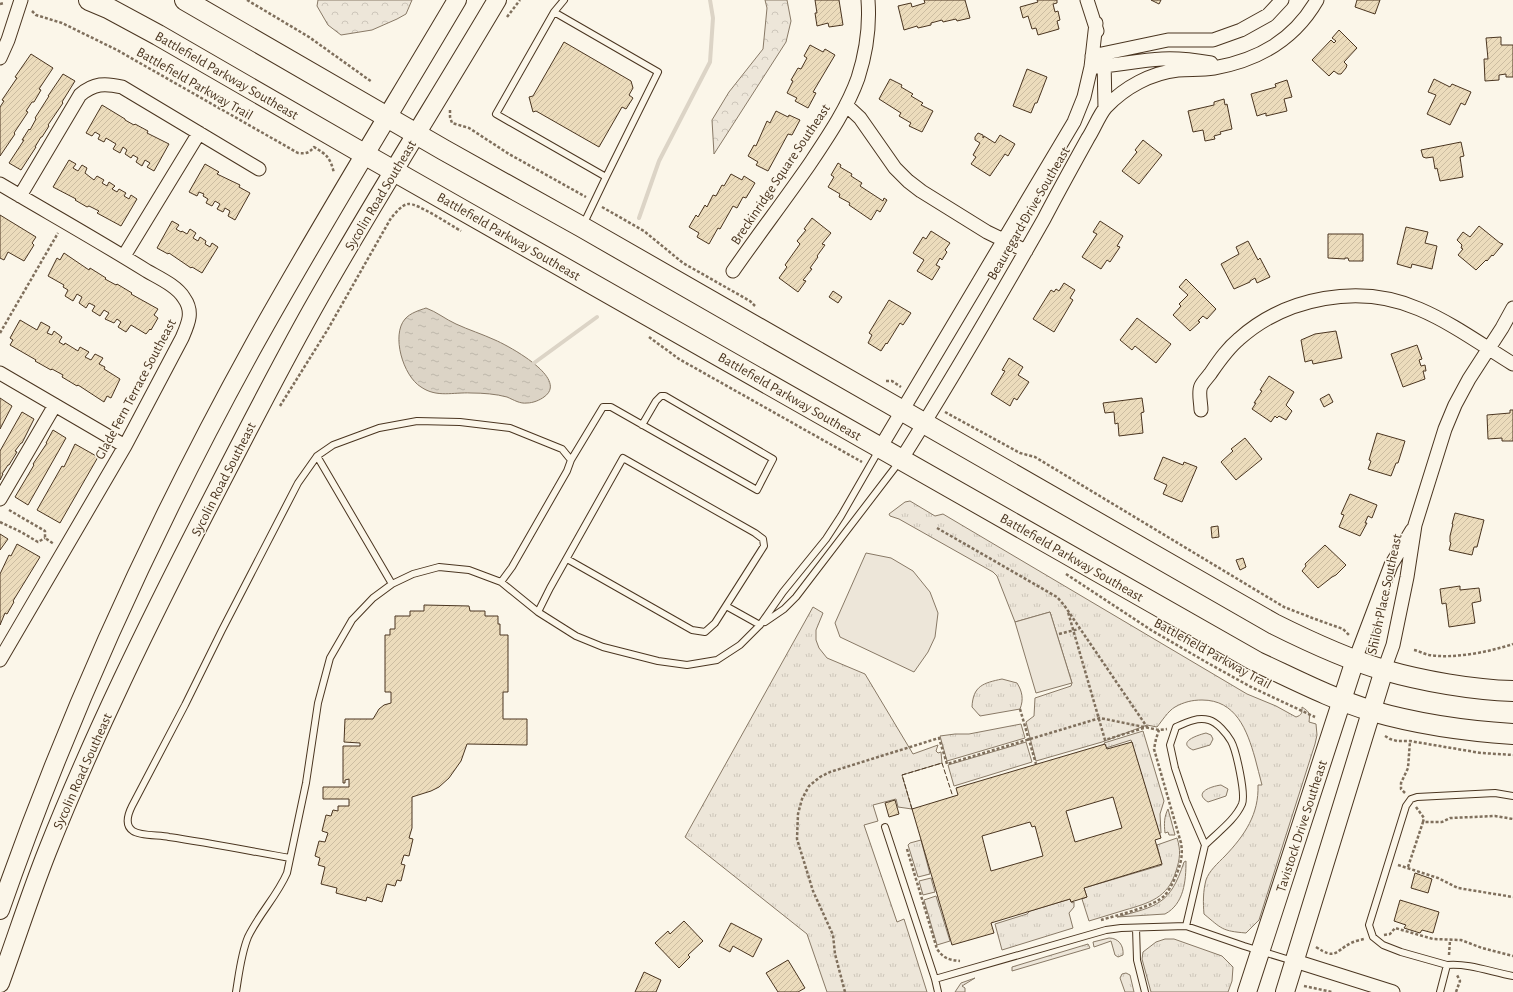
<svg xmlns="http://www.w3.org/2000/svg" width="1513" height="992" font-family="'Alegreya Sans',sans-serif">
	<defs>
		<pattern id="grass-tufts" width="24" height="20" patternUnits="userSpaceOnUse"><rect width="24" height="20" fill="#ede6d9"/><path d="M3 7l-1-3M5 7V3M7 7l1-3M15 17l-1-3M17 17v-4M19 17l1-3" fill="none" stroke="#cdc6ba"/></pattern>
		<pattern id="forest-crowns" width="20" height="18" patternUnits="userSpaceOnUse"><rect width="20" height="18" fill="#ede6d9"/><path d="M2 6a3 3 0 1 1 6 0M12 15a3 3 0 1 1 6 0" fill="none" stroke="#cdc6ba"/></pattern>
		<pattern id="water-ripples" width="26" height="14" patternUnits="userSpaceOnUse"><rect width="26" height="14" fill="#dcd4c6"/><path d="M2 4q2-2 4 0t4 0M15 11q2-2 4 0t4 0" fill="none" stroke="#beb7aa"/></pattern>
		<pattern id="building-hatch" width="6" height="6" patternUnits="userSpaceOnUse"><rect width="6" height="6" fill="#ecdcbc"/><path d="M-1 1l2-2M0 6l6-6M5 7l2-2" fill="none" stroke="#ccbda1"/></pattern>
	</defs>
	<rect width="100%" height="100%" fill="#fbf6e9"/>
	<!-- grass -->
	<path fill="url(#grass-tufts)" stroke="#887966" d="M910,501L935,516L943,514L1247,694L1276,706L1296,717C1302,715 1302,713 1302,707C1310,712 1310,714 1309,722L1316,724L1317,735L1315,744L1259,920L1246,933C1222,931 1222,929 1204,914C1203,903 1203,891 1206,880C1209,871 1218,863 1225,856C1245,835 1259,814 1258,785H1262C1260,776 1257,767 1255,758C1247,730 1236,700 1202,700C1192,700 1184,702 1175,707C1168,711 1162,721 1157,727L1147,725L1102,742L1036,761L1026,722L1034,716L1035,698L1071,686L1072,683L1050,612L1015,622L997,576L993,572L899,519L890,516L889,514L905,502Z
		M813,607L823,613L816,630V640L819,648L827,658L865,674L913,754L938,745L936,751L938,753L941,752L942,763L902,775L912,809L898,807L896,799L873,805L878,821L864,825L897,922L904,919L927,992H827L807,934L685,837Z
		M1002,679L1017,683C1022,691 1024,699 1020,709L980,716L972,707C973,686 983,683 1002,679Z
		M1021,724L1025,738L947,761L940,736L955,734H969Z
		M1143,731L1164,801L1160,814L1161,833H1159L1131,740L1106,748L1104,743Z
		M1206,733L1211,735L1213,739L1210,745L1193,750C1176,742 1198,735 1206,733Z
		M1026,742L1032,762L954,786L948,765Z
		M1221,785L1228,789L1226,796L1208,802C1192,792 1213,786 1221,785Z
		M1168,809L1175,835H1169L1168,832L1165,833C1164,824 1164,817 1168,809Z
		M1177,838C1181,850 1180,859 1176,871C1168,898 1149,903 1125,910C1113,914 1101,917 1089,921L1082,899L1087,897L1084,888L1162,865L1157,845Z
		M921,840L930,874L918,877L908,845L910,843Z
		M1186,861C1186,881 1184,904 1165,914L1117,917C1157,906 1170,905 1184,862Z
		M931,878L935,892L923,895L919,881Z
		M936,896L950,941L937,945L924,900Z
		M1070,899L1072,903L1074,902V907L1069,913L1073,928L1002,950L995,924L1027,914L1030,911Z
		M1109,938C1118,938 1124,945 1123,955L1118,957L1115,955L1111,941L1094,947L1093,942Z
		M1165,939H1174L1222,956L1233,967L1232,981L1228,992H1151L1142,959L1143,952L1156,942Z
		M1088,944L1090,948L1012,971V967Z
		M1126,973L1130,975L1134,992H1125L1120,978L1122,974Z
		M975,978L962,986L965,988V992H955L961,983Z"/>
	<!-- forest -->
	<path fill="url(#forest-crowns)" stroke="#887966" d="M318,0H412L406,14L397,19L372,30L341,35L328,25L317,6Z
		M765,0H787L791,21L786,42L714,154L712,120L729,92L763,49L767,8Z"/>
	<!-- pitch -->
	<path fill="#ede6d9" stroke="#887966" d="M866,553L891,558L913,571L930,592L938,613L935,637L928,652L914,672L840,637L835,623Z
		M1050,612L1072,683L1036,693L1015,622Z"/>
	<!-- water -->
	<path fill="url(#water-ripples)" stroke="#887966" d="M426,308C437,312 445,319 456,324C469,330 482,334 495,340C509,346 570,379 544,397C540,400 533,403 527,403C520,404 514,400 507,397C496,394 483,393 471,393C453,392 437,398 421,387C403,376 391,335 405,319C410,313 420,310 426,308Z"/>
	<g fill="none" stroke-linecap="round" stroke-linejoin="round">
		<!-- stream -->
		<path stroke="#dcd4c6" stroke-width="4" d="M639,218L659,161L710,62L713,18L710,0
			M534,363L597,317"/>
	</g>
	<!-- building -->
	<path fill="url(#building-hatch)" stroke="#4a3520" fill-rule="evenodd" d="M815,0H839L843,25L829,27L828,23L817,26L815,13H817Z
		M924,0H965L970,18L957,21L956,19L943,22L942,20L931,23V25L918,28L917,26L904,30L898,6L911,3L912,7L925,3Z
		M1037,0H1057V3L1053,4L1055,12L1058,11L1060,20L1057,21L1059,29L1038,35L1036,28L1032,29L1028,16L1023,18L1020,7L1038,2Z
		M1151,0H1161L1159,4Z
		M1357,0H1380L1375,14L1355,7Z
		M1339,30L1357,48L1344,62L1347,65L1346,68L1341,74H1338L1334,71L1329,76L1312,60L1331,40L1334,43L1336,41L1332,38Z
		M1501,37V45H1513V77H1506V74L1499,75V80L1485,81L1484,59H1488L1486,38Z
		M564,42L631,81L633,88L629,95L633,98L626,109L622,107L599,147L536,111L533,112L529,97L533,96Z
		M810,45L823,52L825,49L835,55L813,92L816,93L808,108L795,101L797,98L787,93L793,81L791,80L798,68L801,69L807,58L804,56Z
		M31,54L53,68L39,89L41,90L34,102H32L26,111L28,112L14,133L15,134L0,156V107L4,101L2,100L17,78L15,77Z
		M1027,69L1047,77L1037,103H1035L1031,113L1013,106Z
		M63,74L75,81L62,102L63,103L48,125L49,126L42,137H41L35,147H36L21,170L9,163L24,140H22L29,129L30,130L36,119L35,118L49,96H48Z
		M890,79L902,85L901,87L913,94L911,96L923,103L921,105L933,111L922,132L909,126L911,123L899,116L901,113L879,99Z
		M1434,79L1450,87L1452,84L1471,92L1465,105L1461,103L1450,125L1427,114L1436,95L1428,92Z
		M1287,80L1292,97L1284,99L1287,111L1266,116V113L1257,116L1251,94L1276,87L1275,84Z
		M1224,99L1225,105L1227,104L1232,129L1220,132L1221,134L1214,136L1215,139L1205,141L1203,130L1193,132L1188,111L1214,105V102Z
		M102,105L125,119V120L134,125L135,124L148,131L147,133L169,144L154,171L147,167L150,163L145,160L142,166L136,162L138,158L133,155L131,158L125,154L127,150L123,147L120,153L113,149L116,144L106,138L104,142L98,139L100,135L95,132L92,136L86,133Z
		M776,111L788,117L789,115L800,120L792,135L788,134L768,171L756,165L758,162L748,156L754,145L756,146L767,121L770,123Z
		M978,133L983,135V138L984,136L995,143L1000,135L1015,144L1008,156L1005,154L990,176L971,164L976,157L973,155L980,143L975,140V137Z
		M1143,140L1162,155L1139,184L1122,171L1137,152L1135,150Z
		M1461,142L1464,156L1460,157L1463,177L1440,181L1437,168L1435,169L1433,157L1426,158L1423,157L1421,150Z
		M69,160L76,164L73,168L78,171L82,165L87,168L85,173L90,177L94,180L97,176L104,180L102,183L107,186L109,182L115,186L112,189L117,192L119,189L126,193L124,196L129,199L131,195L137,199L121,226L97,213L99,211L89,206L87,207L75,200L76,199L53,187Z
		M838,163L841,165L840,167L852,174L851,176L862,183L860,186L883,201L884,198L887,200L880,212L877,210L871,220L849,205L850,203L839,197L840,194L828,187L834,177L831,175Z
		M205,164L219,172L217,174L240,185L239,187L250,193L235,220L228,216L230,211L225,208L223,212L217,209L220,204L215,201L212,206L206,203L208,199L203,196L204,194L199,192L197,196L189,192Z
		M731,174L742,180L744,176L755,183L746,198L743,197L737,208L733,206L720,229L718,228L709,244L697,237L699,233L689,227L696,215L698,217L705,205L707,207L713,195L716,196L722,185L724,186Z
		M0,215L36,237L32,243L34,245L24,261L8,252L4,260L0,258Z
		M812,218L831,233L822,244L825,245L817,256L818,257L810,268L812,269L803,280L806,281L798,292L779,278L787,267L785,265L800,244L797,241L806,230L804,229Z
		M172,221L179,225L176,229L181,232L182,231L187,234L190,229L196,233L193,238L198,241L200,237L206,241L205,244L210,247L212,243L218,247L202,273L192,267L191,268L169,253L168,254L157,248Z
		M1100,221L1123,236L1117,246L1120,247L1110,262L1107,260L1101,269L1082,257L1097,234L1093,232Z
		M1479,226L1500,243L1503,244L1493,256L1492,255L1487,261L1486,260L1476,270L1458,255L1463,249L1461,248L1462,245L1457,240L1463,232L1470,237Z
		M1406,227L1428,232L1425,243L1437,246L1432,269L1412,264L1411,268L1397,264Z
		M931,231L950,243L945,250L947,252L942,260L940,258L936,265L940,267L932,280L917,271L924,260L913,253L923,237L926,239Z
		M1328,234H1363V261H1349L1348,258H1345V259L1328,258Z
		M1248,241L1258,260L1260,258L1270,277L1257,283L1255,278L1250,281V282L1234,289L1221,264L1239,254L1236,247Z
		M64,253L89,270L90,268L106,278L105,279L116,285L117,284L132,293L131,294L158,309L154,315L158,318L151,330L150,329L146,334L131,325L126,332L118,327L121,322L117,319L114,323L105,319L109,313L104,310L100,316L92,311L95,306L89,303L86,308L79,303L82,297L77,294L73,301L65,296L68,290L63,287L64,285L48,276L57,258L60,260Z
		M1186,279L1216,309L1207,319L1203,316L1198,321L1200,322L1190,331L1173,315L1181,306L1179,304L1188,295L1179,287Z
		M1064,283L1075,290L1070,298L1073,300L1054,332L1033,319L1051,290L1054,292L1056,289L1059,291Z
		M833,291L842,297L838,303L829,297Z
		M889,300L911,313L903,325L900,323L887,344L886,343L881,351L868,343L872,335L869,333Z
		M1137,318L1171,344L1156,363L1135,346L1132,350L1120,340Z
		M20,320L37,330L41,322L50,327L47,333L52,335L54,331L62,337L59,342L64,345L65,343L78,351L80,347L89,352L85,357L91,360L95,354L103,358L99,364L105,367L104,369L120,379L111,398L107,396L104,402L78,385L77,386L62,377L63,375L52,369L51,370L35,361L36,360L10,345L13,340L10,338Z
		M1336,331L1342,358L1313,364L1312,360L1305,362L1301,340L1315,334Z
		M1417,345L1422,359L1419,360L1421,366L1425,365L1426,371H1423L1425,379L1403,387L1391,354Z
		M1009,358L1023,367L1018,375L1029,382L1017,400L1014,398L1010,406L991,394L1005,371L1002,370Z
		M1269,376L1294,392L1286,405L1292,411L1286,420L1279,416L1277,418L1275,416L1271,422L1252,409L1256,403H1254L1262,391L1260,390Z
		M1329,394L1333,402L1324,407L1320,399Z
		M0,398L12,406L0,429Z
		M1142,398L1144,412L1141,413L1143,433L1119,436L1118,423L1115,424L1114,412L1105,413L1103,403Z
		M1510,410H1513V441H1502V438L1488,439L1487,415L1510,413Z
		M22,412L34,419L22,443H21L15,451L17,452L9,465H8L2,474H3L0,480V451Z
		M53,430L66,438L28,505L15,497L34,465L33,464L47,443H46Z
		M1377,433L1405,441L1398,463H1396L1391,476L1368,469L1371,461L1369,460Z
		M1245,438L1262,459L1236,480L1221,462L1233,451L1231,449Z
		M75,444L98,457L60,523L37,510L62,466L64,467Z
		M1163,457L1183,465L1184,462L1197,467L1182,502L1163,494L1167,485L1154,479Z
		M1350,494L1377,505L1372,518L1368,516L1365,523H1367L1360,536L1339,527L1344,515L1341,514Z
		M1455,513L1484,520L1477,547H1474L1472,555L1449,550L1451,543L1450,542V536L1453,524H1452Z
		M1218,526L1219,537L1212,538L1211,527Z
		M0,534L8,539L0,550Z
		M17,544L40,557L13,601L14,602L7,614L5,613L0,625V574L9,555L11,556Z
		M1325,545L1346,565L1336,575L1332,577L1318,588L1302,571L1306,566L1305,564Z
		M1243,558L1246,567L1240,570L1236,560Z
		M1460,586V590L1479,588L1481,601L1472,603L1475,623L1449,627L1446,603L1442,604L1440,589Z
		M424,605L469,606L470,611H485V616H498V624H500V635H508V692H503V719H527V745L467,744L461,761L449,778L439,787L431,791L412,797V828L409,838L413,839L409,856L404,855L401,864L405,865L401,881L397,880L395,886L387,884L382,902L367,897L366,901L336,893L337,888L321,884L325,867L318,865L320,858L315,856L319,841L325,842L328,833L322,831L326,815L331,816L333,810L338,811V806H349V799H323V787H349V779L345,780V783H343V746H360V743L344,742L345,719H373L379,709L384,705L391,703V692H385V635H390V629H395V616H410V611H424Z
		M1132,742L1161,838L1155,840L1162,864L1084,888L1087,897L1071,902L1070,899L991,923L994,933L952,945L912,809L958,795L956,788L1105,744L1107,749ZM1113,797L1122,828L1075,842L1066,811ZM1030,822L1032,827L1035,826L1043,856L991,871L982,836Z
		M895,800L899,814L889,817L885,803Z
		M1415,873L1432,879L1428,893L1411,888Z
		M1400,900L1439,912L1433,933L1422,930L1420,933L1404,928L1406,925L1394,921Z
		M684,921L703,941L688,955L690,957L679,968L655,943L668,931L670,934Z
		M731,923L762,939L753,957L733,946L730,952L719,946Z
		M788,960L805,988L798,992H778L766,973Z
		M644,972L661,980L656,992H635Z"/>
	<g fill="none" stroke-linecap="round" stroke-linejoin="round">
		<!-- lane casing -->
		<g stroke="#4a3520" stroke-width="8">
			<path id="lane" d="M564,0L554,12L496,114L606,177L583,225
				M554,12L658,72L606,177
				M317,456L392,584
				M571,460L603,407H611L757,490L773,459L665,396H661L656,401L642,425
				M726,606L760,625
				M538,612L550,588L623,458L755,533L763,539L764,546L715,623L705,632L692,630L567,559
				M765,622L784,609L796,597L900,461
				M885,827L935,979
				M290,858C250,851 210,843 169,837C160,835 140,836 133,831C124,825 128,814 132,806L185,705L222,630L298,483L317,456L333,445L379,428L417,421L460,422L510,428L562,449L571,460L567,471L512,567L501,582
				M1186,926L1205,845L1186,801L1175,768L1170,745L1176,727C1187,722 1197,717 1209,720C1217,722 1227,734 1231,741C1236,750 1246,794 1242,804C1235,820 1218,832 1205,845
				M1136,928L1137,960L1145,992
				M1447,965L1401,952L1383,945L1373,937L1369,925L1406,806L1411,799L1417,797L1495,793L1513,796
				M236,992C239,974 241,954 248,937C259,914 277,896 287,873L306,783L318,703L330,658L352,620L373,598L392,584L413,574L439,567L469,570L501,582L538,612L576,636L603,647L658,661L687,665L717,660L740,645L760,625L783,592L826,539L841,516L879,450
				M938,992L935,979L1106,930L1121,928L1186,926L1244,946L1293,961
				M1440,992L1447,965C1469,963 1491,972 1513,976"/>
		</g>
		<!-- street casing -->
		<g stroke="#4a3520" stroke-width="15">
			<path id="street" d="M1087,0L1097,31
				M1092,56L1168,40H1213L1241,30L1268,15L1282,0
				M0,58L8,40L21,0
				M1104,59L1105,108
				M1091,67C1115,66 1138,60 1162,59C1178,58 1194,60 1211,63
				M846,105L860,118L895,168L908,181L921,191L987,232L1026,251
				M0,184C49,213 99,241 147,271C159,278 177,286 184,298C194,312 188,324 182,338L125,446L0,660
				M20,196L80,95C94,83 105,83 122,87L259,169
				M124,256L199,133
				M733,271C758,235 784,201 809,165C827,138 847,109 858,78C866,53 870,26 868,0
				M0,373L125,446
				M1201,410C1201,403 1198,392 1201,386C1203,382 1207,378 1210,374C1219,361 1227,349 1239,339C1286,297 1360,283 1419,309C1452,323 1482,345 1513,364
				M880,448L1074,122L1084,97L1091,67L1096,23
				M901,460C951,381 998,300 1044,219C1058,192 1073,165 1088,138C1094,129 1099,115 1106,107C1125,87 1151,73 1178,70C1190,69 1202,70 1214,68C1259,60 1294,40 1317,0
				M0,499L55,405
				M1355,660L1391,565L1412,530
				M1384,670L1393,645L1407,577L1415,525L1445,429L1455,405L1469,379L1502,328L1513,308
				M1295,961L1393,992"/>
		</g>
		<!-- secondary casing -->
		<g stroke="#4a3520" stroke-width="20">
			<path id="secondary" d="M0,910C68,715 154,526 254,345C319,228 389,115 457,0
				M0,983C16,939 30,895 47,852C93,736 149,622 206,511C241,443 275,376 312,310C371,205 436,103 497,0
				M1247,992L1355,660
				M1285,992L1384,670"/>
		</g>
		<!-- primary casing -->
		<g stroke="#4a3520" stroke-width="22">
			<path id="primary" d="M89,0L108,8L158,35L364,154L1257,662C1294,679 1332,699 1372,711C1417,724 1466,731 1513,734
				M185,0L444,150L582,227L1274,624C1310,642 1346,659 1384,670C1422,681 1473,690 1513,691"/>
		</g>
		<!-- path -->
		<path stroke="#7f6f5c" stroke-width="2.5" stroke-dasharray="3 2" stroke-linecap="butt" d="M247,0L309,37L372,82
			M0,4L4,3
			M32,11L36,15L62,23L117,50L298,153C306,154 309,153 314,147C327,155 330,157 334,173
			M507,17L520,0
			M450,110V117L452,123L469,128L509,154L586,197
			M602,207L644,231L683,263L750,301L755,306
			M0,333L58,233
			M649,337L679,359L862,462
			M886,381H892L901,387
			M280,406L328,329L391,218C396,213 401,205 408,204C416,202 452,226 461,231
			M945,412L1020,453L1035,457L1284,607L1315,619L1343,629L1349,635
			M9,510L45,531V538L54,544
			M0,522L21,532L38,542L45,538
			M937,528L1057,597L1064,605L1147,727L1105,740L1068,612
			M1066,574L1151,630L1206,662L1251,687L1315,717
			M1059,634L1079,629
			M1414,650C1419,651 1424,654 1429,655C1454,659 1489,652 1513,644
			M1020,709L1036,764
			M1385,736L1390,739L1397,741H1410L1481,753L1513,755
			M1405,793L1401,789V783L1408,768L1410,741
			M1416,807L1424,818L1423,822
			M907,849L937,949C943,958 949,960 960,961
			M1398,865L1438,878L1458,888L1513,897
			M1408,867L1423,822H1442L1450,818L1495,816L1513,819
			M1101,920C1117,915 1154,907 1165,895C1170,889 1174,881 1177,873C1181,863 1183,854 1181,843L1154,749L1156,739L1159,730
			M1384,935L1390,934L1395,928L1433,939L1461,940L1482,948L1513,956
			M1316,947C1336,960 1334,952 1351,943C1355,941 1360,940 1364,939
			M1449,955L1450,940
			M1304,986L1332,992
			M845,992L835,954L833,935L813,891L797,839L798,814L802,799L809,786L820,777L830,772L939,738L947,764L1100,718L1159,730L1167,729
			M1456,992L1460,981L1457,975"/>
		<!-- lane -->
		<use href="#lane" stroke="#fbf6e9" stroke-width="6"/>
		<!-- street -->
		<use href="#street" stroke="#fbf6e9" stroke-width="13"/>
		<!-- secondary -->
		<use href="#secondary" stroke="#fbf6e9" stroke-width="18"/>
		<!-- primary -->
		<use href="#primary" stroke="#fbf6e9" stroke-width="20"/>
		<!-- fence -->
		<path stroke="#4a3520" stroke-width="1" stroke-dasharray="5 2" stroke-linecap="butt" d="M912,809L902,775L942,763L953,797"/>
	</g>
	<g text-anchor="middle" stroke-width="3" stroke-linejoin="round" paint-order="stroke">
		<!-- street labels -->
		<g font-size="14" fill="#4a3520" stroke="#fbf6e9">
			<text transform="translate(227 75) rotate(30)" y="5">Battlefield Parkway Southeast</text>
			<text transform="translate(195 83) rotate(30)" y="5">Battlefield Parkway Trail</text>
			<text transform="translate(780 174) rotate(-56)" y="5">Breckinridge Square Southeast</text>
			<text transform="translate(380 195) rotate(-59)" y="5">Sycolin Road Southeast</text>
			<text transform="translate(1028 213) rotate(-60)" y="5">Beauregard Drive Southeast</text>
			<text transform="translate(509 236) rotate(30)" y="5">Battlefield Parkway Southeast</text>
			<text transform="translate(135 389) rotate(-62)" y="5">Glade Fern Terrace Southeast</text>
			<text transform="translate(790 396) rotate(30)" y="5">Battlefield Parkway Southeast</text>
			<text transform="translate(223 479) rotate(-63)" y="5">Sycolin Road Southeast</text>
			<text transform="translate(1072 557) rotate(30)" y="5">Battlefield Parkway Southeast</text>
			<text transform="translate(1384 594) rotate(-78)" y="5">Shiloh Place Southeast</text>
			<text transform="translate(1213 653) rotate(29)" y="5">Battlefield Parkway Trail</text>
			<text transform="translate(82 771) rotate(-66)" y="5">Sycolin Road Southeast</text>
			<text transform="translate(1301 826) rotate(-72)" y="5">Tavistock Drive Southeast</text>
		</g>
	</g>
</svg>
